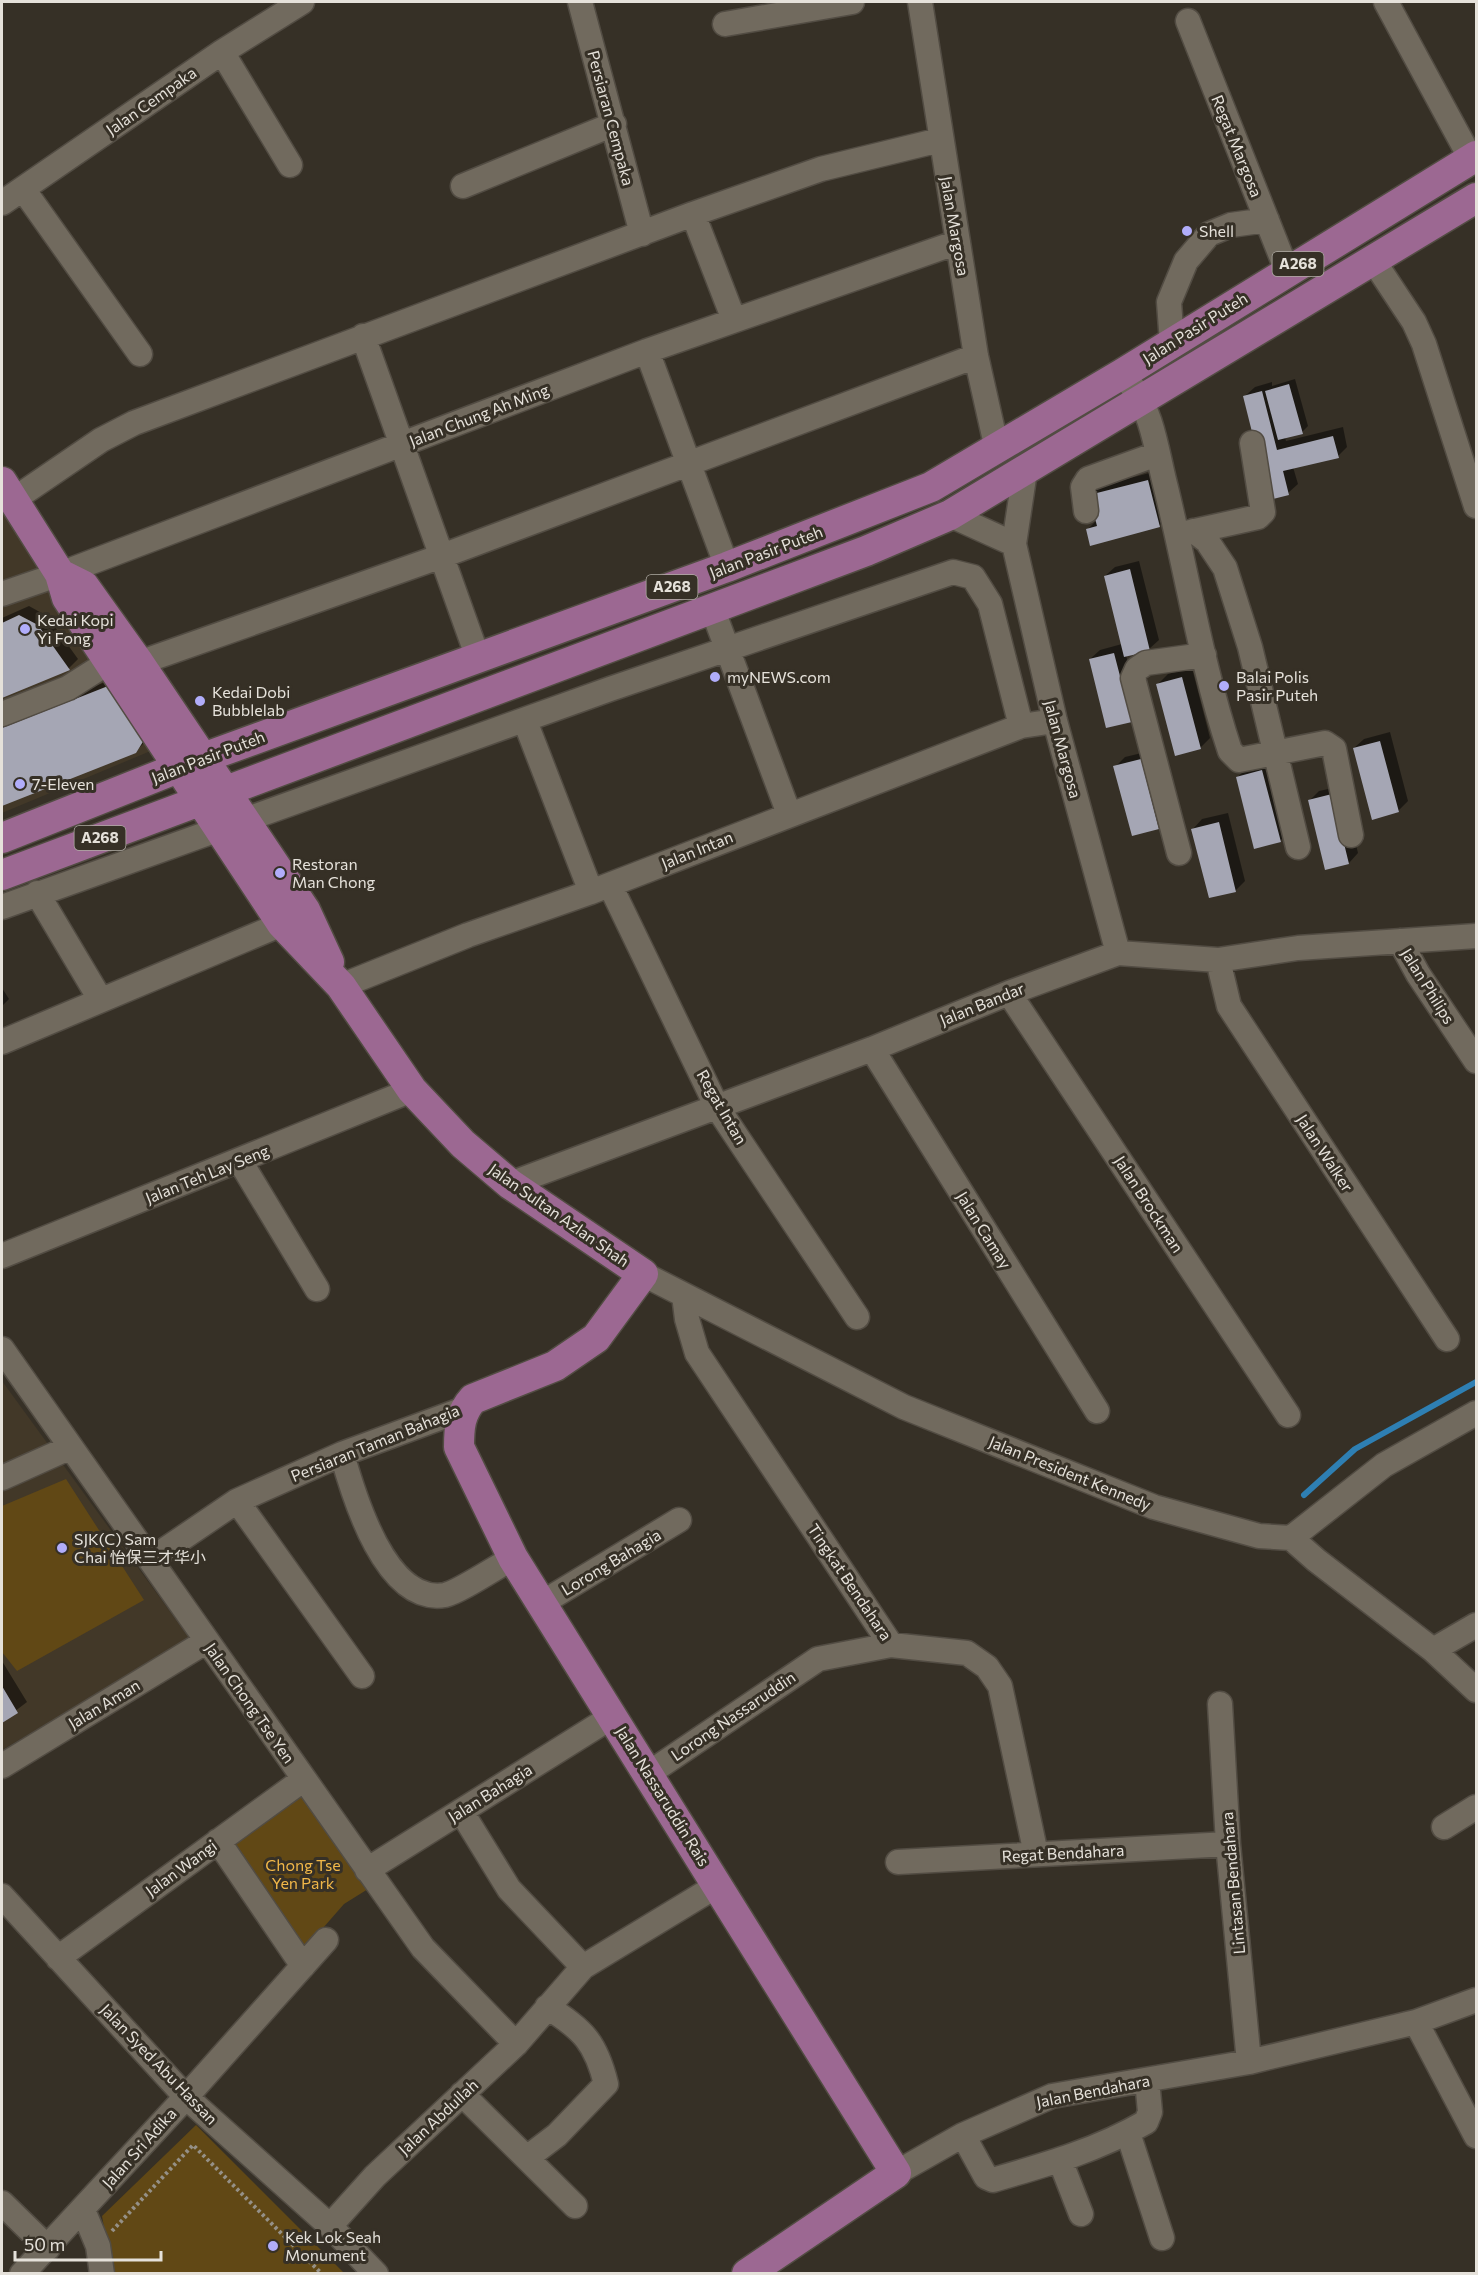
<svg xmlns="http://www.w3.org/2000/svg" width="1478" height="2275" font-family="Commissioner,'Noto Sans SC',sans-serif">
	<rect width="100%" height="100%" fill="#363026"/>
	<!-- built -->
	<path fill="#423828" d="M2,493L165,745L2,813Z
		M2,1381L190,1639L2,1750Z"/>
	<!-- green -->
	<path fill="#614815" d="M66,1479L144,1600L17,1671L2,1652V1506Z
		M302,1793L368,1889L344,1904L302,1952L230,1846Z
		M196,2125L344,2273H112L102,2216Z"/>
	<!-- shadow -->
	<path fill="#0007" d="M1295,379L1308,426L1302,432L1285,437L1286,441L1343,427L1347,447L1338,456L1293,467L1298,484L1288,493L1245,396L1255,387L1272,382V386Z
		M1157,471L1169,516L1160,525L1087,530L1097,520L1091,495L1100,486Z
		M1139,561L1159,640L1149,649L1126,655L1140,711L1131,720L1090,659L1100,650L1122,644L1105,576L1115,567Z
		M29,606L47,616L78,659L69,668L2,696V618Z
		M1192,668L1210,738L1200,748L1158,684L1168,674Z
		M118,677L145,742L135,752L2,804V723Z
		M1390,732L1408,801L1398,811L1354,748L1364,739Z
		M1150,751L1168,818L1158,827L1115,767L1125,757Z
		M1272,761L1290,831L1280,841L1238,777L1247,767Z
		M1342,786L1358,853L1349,863L1309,801L1319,791Z
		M1228,813L1245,881L1236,890L1210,897L1193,829L1202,819Z
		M2,988L9,999L2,1006Z
		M2,1661L27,1702L2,1721Z"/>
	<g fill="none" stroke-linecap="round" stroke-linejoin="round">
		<!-- stream -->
		<path stroke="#2e7fb3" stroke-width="6" d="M1304,1495L1355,1449L1476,1382"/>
	</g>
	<!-- building -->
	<path fill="#a5a6b4" d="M1289,384L1303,434L1278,440L1265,391Z
		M1262,391L1277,450L1333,436L1339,458L1283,471L1289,495L1269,500L1243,396Z
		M1148,480L1160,527L1090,546L1086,529L1097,526L1089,495Z
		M1130,569L1150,651L1124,657L1104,576Z
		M19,615L38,625L70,670L2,698V623Z
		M1114,653L1132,722L1106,728L1089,659Z
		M1182,677L1201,749L1175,756L1156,684Z
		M108,686L144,740L136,753L2,806V728Z
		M1380,741L1399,812L1372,820L1353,748Z
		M1141,759L1159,829L1132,836L1113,766Z
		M1262,770L1281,842L1254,849L1236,777Z
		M1332,794L1349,864L1325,870L1308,800Z
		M1219,822L1236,892L1209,898L1191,829Z
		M2,1686L18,1713L2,1723Z"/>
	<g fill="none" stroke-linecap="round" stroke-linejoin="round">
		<!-- minor casing -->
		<g stroke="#524c43" stroke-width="27">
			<path id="minor" d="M580,2L642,234
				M920,2L976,356L997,449
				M1386,2L1471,159
				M1188,21L1287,271
				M725,24L852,2
				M222,52L290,165
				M463,186L614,124
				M23,189L140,354
				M2,203L222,52L302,2
				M1373,260L1414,322L1424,344L1476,506
				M734,320L693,214L821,169L940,140
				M363,336L478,658
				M1172,343L1169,302L1186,261L1209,234L1231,225L1267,220
				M647,351L727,567
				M1131,385C1153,413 1157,454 1166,488C1187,574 1202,667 1230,751L1239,760L1325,743L1334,749L1351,835
				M1025,471L1014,544L1055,721L1118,953
				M13,500L101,440L134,423L693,214
				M1086,511L1083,487L1088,479L1157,454
				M950,515L1014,544
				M1194,531L1207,541L1225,568L1250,647L1298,847
				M1186,533L1258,517L1263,512L1252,443
				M2,594L60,574L647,351L958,242
				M712,608L789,814
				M139,663L442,556L976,356
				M2,714L68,688L109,662
				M525,721L591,892
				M1179,853L1133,678L1137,669L1146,663L1204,655
				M610,885L717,1107L857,1317
				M37,893L100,999
				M2,907L610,689L953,572L973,577L990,604L1021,726
				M1400,941L1418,974L1476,1061
				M1218,960L1229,1006L1447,1339
				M341,986L468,935L591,892L1021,726L1055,721
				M1009,993L1288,1415
				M2,1042L282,924
				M872,1049L1097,1411
				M240,1161L317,1289
				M510,1184L872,1049L1009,993L1118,953L1218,960L1298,948L1476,936
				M2,1256L412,1090
				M643,1274L904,1407L1154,1507L1259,1536L1291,1538L1316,1560L1433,1650L1476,1690
				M684,1295L687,1319L697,1353L891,1645L967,1653L987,1667L1000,1686L1036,1854
				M2,1349L423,1948L516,2044
				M342,1454C354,1497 386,1605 445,1595C459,1592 498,1566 513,1558
				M2,1478L71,1447
				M237,1501L362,1676
				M1291,1538L1384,1465L1476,1413
				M150,1560L237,1501L342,1454L464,1409
				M542,1603L679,1520
				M1433,1650L1476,1625
				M1220,1704L1228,1844L1249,2062
				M2,1766L207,1641
				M648,1774L818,1659L891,1645
				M461,1811L509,1889L583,1967
				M1444,1827L1476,1807
				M218,1841L303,1966
				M898,1862L1228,1844
				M367,1870L613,1716
				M2,1896L186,2097L330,2226L376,2274
				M58,1958L304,1779
				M1416,2022L1476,2136
				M462,2094L575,2206
				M1128,2133L1162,2238
				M963,2135L986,2177L993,2180C1045,2165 1098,2150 1146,2122L1150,2112L1147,2080
				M528,2157L557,2135L606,2084C596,2043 583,2029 547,2007
				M1060,2160L1081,2214
				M896,2173L963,2135L1052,2096L1249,2062L1416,2022L1476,2000
				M2,2203L48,2248
				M83,2210L98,2246L102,2274
				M330,2226L375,2176L516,2044L583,1967L718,1885
				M22,2274L186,2097L326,1940"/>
		</g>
		<!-- major casing -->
		<g stroke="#524c43" stroke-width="33">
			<path id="major" d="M2,482L60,574L67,598L282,924L341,986L412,1090L463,1144L510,1184L643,1274L596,1338L555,1366L473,1399C460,1413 459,1428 459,1447L513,1558L896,2173L747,2274
				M60,574L84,586L139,663L305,910L329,962
				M2,838L203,758L727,567L931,487L1122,374L1476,156
				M2,875L866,551L950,515L1476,198"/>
		</g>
		<!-- path -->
		<path stroke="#959087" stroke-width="4" stroke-dasharray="3 3" stroke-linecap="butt" d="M112,2231L193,2145L322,2274"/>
		<!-- minor -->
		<use href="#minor" stroke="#716a5e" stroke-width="24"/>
		<!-- major -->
		<use href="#major" stroke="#9c6892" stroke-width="30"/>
	</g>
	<!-- markers -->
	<g fill="#b1adfa" stroke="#363026" stroke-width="2">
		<circle cx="1187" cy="231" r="6"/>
		<circle cx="25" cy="629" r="6"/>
		<circle cx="715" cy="677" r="6"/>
		<circle cx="1224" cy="686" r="6"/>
		<circle cx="200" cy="701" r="6"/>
		<circle cx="20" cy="784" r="6"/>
		<circle cx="280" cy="873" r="6"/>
		<circle cx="62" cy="1548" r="6"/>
		<circle cx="273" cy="2246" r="6"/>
	</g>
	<g text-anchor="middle" stroke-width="6" stroke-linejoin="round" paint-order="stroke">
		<!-- shield labels -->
		<g fill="#363026" stroke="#b0aca4" stroke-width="1.5">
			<rect x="1272.5" y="252" width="51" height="24" rx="4.5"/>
			<rect x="646.5" y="575" width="51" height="24" rx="4.5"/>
			<rect x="74.5" y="826" width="51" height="24" rx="4.5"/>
		</g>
		<g font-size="15" font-weight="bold" fill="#e5e1da">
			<text x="1298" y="269">A268</text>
			<text x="672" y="592">A268</text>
			<text x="100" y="843">A268</text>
		</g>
		<!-- street labels -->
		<g font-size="16" fill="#e5e1da" stroke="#363026">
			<text transform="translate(151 101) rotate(-35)" y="6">Jalan Cempaka</text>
			<text transform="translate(611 118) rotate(75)" y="6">Persiaran Cempaka</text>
			<text transform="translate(1237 146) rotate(68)" y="6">Regat Margosa</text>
			<text transform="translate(955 226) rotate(80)" y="6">Jalan Margosa</text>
			<text transform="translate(1195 328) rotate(-32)" y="6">Jalan Pasir Puteh</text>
			<text transform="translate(479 415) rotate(-21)" y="6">Jalan Chung Ah Ming</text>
			<text transform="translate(766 552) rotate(-21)" y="6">Jalan Pasir Puteh</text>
			<text transform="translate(1063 749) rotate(75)" y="6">Jalan Margosa</text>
			<text transform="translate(208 757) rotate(-21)" y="6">Jalan Pasir Puteh</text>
			<text transform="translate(697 850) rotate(-22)" y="6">Jalan Intan</text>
			<text transform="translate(1428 986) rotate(58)" y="6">Jalan Philips</text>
			<text transform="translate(982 1004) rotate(-22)" y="6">Jalan Bandar</text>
			<text transform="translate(722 1107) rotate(60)" y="6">Regat Intan</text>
			<text transform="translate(1325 1153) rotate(57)" y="6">Jalan Walker</text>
			<text transform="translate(207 1174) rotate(-22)" y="6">Jalan Teh Lay Seng</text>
			<text transform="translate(1149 1204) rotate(57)" y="6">Jalan Brockman</text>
			<text transform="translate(559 1215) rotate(35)" y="6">Jalan Sultan Azlan Shah</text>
			<text transform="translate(984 1230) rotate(58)" y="6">Jalan Camay</text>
			<text transform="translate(375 1443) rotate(-22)" y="6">Persiaran Taman Bahagia</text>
			<text transform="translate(1070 1473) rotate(22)" y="6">Jalan President Kennedy</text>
			<text transform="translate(611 1562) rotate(-31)" y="6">Lorong Bahagia</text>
			<text transform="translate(850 1582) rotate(56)" y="6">Tingkat Bendahara</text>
			<text transform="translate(250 1703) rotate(55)" y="6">Jalan Chong Tse Yen</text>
			<text transform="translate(104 1704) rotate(-31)" y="6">Jalan Aman</text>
			<text transform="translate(733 1716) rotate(-34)" y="6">Lorong Nassaruddin</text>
			<text transform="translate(490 1793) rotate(-32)" y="6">Jalan Bahagia</text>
			<text transform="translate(663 1796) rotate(58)" y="6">Jalan Nassaruddin Rais</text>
			<text transform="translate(1063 1853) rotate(-3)" y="6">Regat Bendahara</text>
			<text transform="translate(181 1868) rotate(-36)" y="6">Jalan Wangi</text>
			<text transform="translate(1233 1883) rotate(-95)" y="6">Lintasan Bendahara</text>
			<text transform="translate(159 2064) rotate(46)" y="6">Jalan Syed Abu Hassan</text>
			<text transform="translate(1093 2091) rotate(-11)" y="6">Jalan Bendahara</text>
			<text transform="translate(438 2117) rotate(-43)" y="6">Jalan Abdullah</text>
			<text transform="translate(139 2148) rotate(-48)" y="6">Jalan Sri Adika</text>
		</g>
		<!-- poi labels -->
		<g font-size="16" fill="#e5e1da" stroke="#363026" text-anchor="start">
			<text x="1199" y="237">Shell</text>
			<text x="37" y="626">Kedai Kopi<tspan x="37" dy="18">Yi Fong</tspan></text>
			<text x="727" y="683">myNEWS.com</text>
			<text x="1236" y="683">Balai Polis<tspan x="1236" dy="18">Pasir Puteh</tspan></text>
			<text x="212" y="698">Kedai Dobi<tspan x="212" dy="18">Bubblelab</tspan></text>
			<text x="32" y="790">7-Eleven</text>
			<text x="292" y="870">Restoran<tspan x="292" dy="18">Man Chong</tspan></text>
			<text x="74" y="1545">SJK(C) Sam<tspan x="74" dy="18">Chai 怡保三才华小</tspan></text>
			<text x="285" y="2243">Kek Lok Seah<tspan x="285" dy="18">Monument</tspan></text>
		</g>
		<!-- park labels -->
		<g font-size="16" fill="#f1b748" stroke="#363026">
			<text x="303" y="1871">Chong Tse<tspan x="303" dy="18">Yen Park</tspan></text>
		</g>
	</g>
	<!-- border -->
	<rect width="1478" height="2275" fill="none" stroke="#e5e1da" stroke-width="6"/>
	<!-- scale -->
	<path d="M15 2251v9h146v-9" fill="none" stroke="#e5e1da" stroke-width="3"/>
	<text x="24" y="2251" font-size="18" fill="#e5e1da" stroke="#363026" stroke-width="4.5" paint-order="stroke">50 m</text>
</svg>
